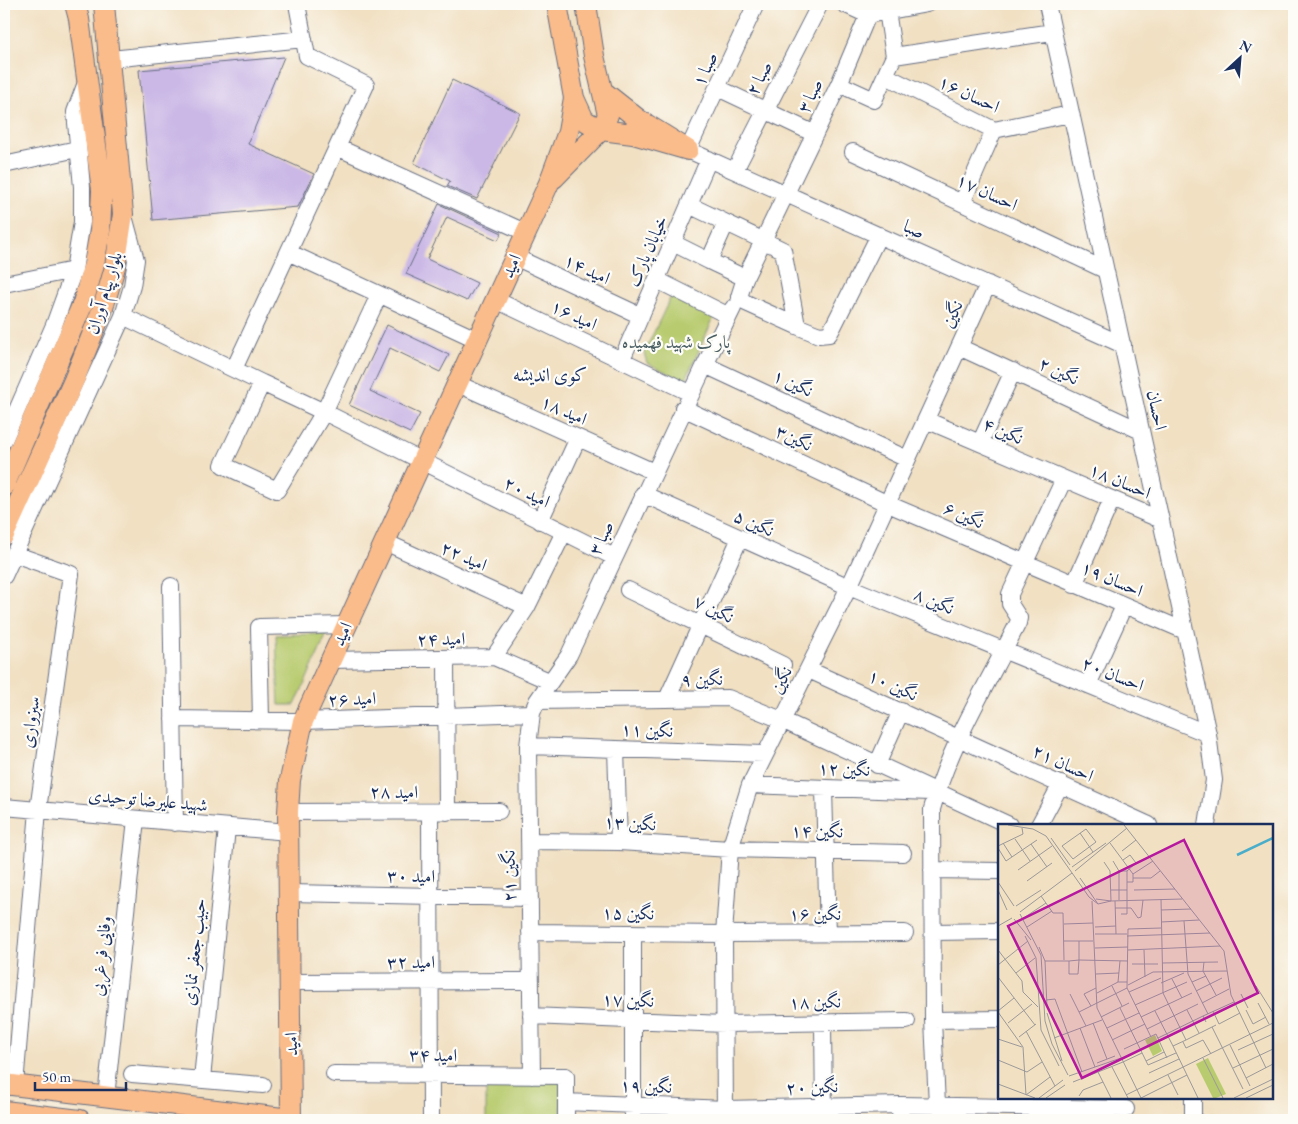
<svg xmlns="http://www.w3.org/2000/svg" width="1298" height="1124" font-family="'EB Garamond',Amiri,serif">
	<rect width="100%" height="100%" fill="#fdfcf7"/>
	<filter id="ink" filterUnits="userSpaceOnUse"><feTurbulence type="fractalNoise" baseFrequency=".02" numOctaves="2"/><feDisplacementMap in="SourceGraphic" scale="10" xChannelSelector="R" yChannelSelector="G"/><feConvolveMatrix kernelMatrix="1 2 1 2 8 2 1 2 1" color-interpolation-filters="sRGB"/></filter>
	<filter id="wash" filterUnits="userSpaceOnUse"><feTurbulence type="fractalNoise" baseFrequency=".0096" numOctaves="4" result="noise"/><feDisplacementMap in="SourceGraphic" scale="20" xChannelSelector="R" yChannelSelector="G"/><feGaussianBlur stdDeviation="1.12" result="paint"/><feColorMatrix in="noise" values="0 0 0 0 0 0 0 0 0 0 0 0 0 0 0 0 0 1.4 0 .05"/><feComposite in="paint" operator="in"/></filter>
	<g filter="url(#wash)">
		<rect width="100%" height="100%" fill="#f1e0c2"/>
		<!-- green -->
		<path fill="#b8cb6e" stroke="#6a7d66" d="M676,286L719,306L685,381L647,363L644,353Z
			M327,634L295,705H279L276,635Z
			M486,1080H561L562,1120H486Z"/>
		<g id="blocks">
			<!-- building -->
			<path fill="#cbb8e6" d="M284,57L248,144L314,174L298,207L153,220L139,70Z
				M452,80L520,113L477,199L447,186L450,181L414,163Z
				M439,204L502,233L498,240L447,217L427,259L477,283L467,301L406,274Z
				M387,325L449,355L440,372L390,348L370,391L420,414L410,433L349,405Z"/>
		</g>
	</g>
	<g filter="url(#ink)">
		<use href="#blocks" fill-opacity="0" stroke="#666d81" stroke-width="1"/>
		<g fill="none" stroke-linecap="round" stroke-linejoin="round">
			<!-- minor casing -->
			<g stroke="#666d81" stroke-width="18">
				<path id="minor" d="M756,4L688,150L1123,345
					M844,4L868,15L927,4
					M1047,4L1208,734L1214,780L1207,825
					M894,56L1052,32
					M111,59L304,39
					M886,76L994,130L1070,114
					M839,84L874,100L894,56L886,4
					M718,88L815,134
					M339,148L527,233
					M853,152L1105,270
					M4,165L77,149
					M735,170L820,4
					M962,203L994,130
					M689,205L783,250L797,326L819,335L829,334L833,327L879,235
					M673,243L709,261L726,223
					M290,253L478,340
					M515,257L641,316
					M709,261L745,278L839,84L868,15
					M745,278L739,297L744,302L797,326
					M657,280L729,316
					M4,284L74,270
					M496,300L690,393
					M123,316L262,383L223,465L277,490L324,412L614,557
					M959,347L1141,431
					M622,359L709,159
					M705,365L733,308
					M234,369L366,85L307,56L297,4
					M262,383L324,412L379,295
					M458,384L654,472
					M683,408L888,504L1185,631
					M926,420L1161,520
					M4,440L54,325L74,270L82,222V187L75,112L87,80
					M980,443L1013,371
					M643,494L849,587L1208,734
					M540,521L578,438
					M385,542L527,607
					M14,554L71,574L38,810L15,1085
					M4,576L123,316L132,286L136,260L124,216
					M1074,585L1112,499
					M171,586L175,823
					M628,590L783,665
					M494,657L527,607L564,532
					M329,660L494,657L549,681
					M446,660L447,812
					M809,670L1149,825
					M1088,685L1124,606
					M667,699L740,538
					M537,701L728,698L784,721L1009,825
					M173,719L303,721L532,713
					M261,720L259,627L346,625
					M528,746L764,754
					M616,749L619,842
					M877,765L901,711
					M750,785L930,792
					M824,789L828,934
					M4,807L288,832
					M288,812L499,811
					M430,812L431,1120
					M1039,825L1061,784
					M529,841L619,842L730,849L903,853
					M932,870L999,871
					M290,893L530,898
					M530,932L724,934L905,933
					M933,932L999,931
					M291,982L531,981
					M531,1016L724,1024L907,1021
					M933,1020L999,1019
					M823,1022L824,1120
					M132,1074L263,1085
					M334,1074L566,1076V1120
					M532,1076L528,746L532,713L537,701L569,655L705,365L907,459
					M202,1079L227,828
					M106,1097L136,819
					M1193,1098V1120
					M566,1102L725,1109L901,1105
					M937,1105L933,1020L932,809C950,744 988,683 1018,623L1019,618L1010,604V594L1064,479
					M633,1120V933
					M725,1120L724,934L730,849L750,785L849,587L988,284
					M900,1120L901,1105L1126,1109"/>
			</g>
			<!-- major casing -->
			<g stroke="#666d81" stroke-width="22">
				<path id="major" d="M557,4L574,98L584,120L601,130L633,134L688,150L638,119L605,93
					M554,178L601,130L608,115L594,56L586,4
					M4,486L83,303L94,264L100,231L102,190L79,19L75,4
					M4,535L74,380L103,308L115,267L123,214L104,4
					M4,1084L291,1119
					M4,1111L80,1120
					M291,1120L288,812L290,780L303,721L549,183L568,132L574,98"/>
			</g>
			<!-- minor -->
			<use href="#minor" stroke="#fff" stroke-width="16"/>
			<!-- major -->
			<use href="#major" stroke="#fabc8b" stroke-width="20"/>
		</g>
	</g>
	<g text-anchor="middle" stroke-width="4.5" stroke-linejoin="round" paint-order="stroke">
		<!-- street labels -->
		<g font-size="18" fill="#1b2f5e" stroke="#fdfcf7">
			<text transform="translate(705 69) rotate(-65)" y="6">صبا ۱</text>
			<text transform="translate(759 78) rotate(-63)" y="6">صبا ۲</text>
			<text transform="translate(969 94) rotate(25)" y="6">احسان ۱۶</text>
			<text transform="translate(810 96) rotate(-64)" y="6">صبا ۳</text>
			<text transform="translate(987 192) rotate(25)" y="6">احسان ۱۷</text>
			<text transform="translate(914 229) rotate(24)" y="6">صبا</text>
			<text transform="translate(647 251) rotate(-66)" y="6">خیابان پارک</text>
			<text transform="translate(511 266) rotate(-65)" y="6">امید</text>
			<text transform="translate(587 269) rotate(25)" y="6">امید ۱۴</text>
			<text transform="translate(104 293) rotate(-73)" y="6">بلوار پیام آوران</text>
			<text transform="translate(952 314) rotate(-65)" y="6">نگین</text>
			<text transform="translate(574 315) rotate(25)" y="6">امید ۱۶</text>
			<text transform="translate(1059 371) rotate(25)" y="6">نگین ۲</text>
			<text transform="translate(793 383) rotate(25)" y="6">نگین ۱</text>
			<text transform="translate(564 410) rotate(24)" y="6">امید ۱۸</text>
			<text transform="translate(1157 410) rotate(78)" y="6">احسان</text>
			<text transform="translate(1003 431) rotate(23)" y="6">نگین ۴</text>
			<text transform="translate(794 438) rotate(25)" y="6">نگین۳</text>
			<text transform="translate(1120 481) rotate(23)" y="6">احسان ۱۸</text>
			<text transform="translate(527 492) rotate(26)" y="6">امید ۲۰</text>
			<text transform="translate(964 515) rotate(24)" y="6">نگین ۶</text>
			<text transform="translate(754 523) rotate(24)" y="6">نگین ۵</text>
			<text transform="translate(601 538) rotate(-65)" y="6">صبا ۳</text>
			<text transform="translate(464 556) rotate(24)" y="6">امید ۲۲</text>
			<text transform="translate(1112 579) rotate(23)" y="6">احسان ۱۹</text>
			<text transform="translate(934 601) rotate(23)" y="6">نگین ۸</text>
			<text transform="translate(714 609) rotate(26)" y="6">نگین ۷</text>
			<text transform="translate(342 634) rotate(-65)" y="6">امید</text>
			<text transform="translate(441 639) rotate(-1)" y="6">امید ۲۴</text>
			<text transform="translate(1113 674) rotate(22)" y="6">احسان ۲۰</text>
			<text x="702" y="685">نگین ۹</text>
			<text transform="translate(781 680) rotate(-64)" y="6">نگین</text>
			<text transform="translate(893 685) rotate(24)" y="6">نگین ۱۰</text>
			<text transform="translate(352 699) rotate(-2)" y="6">امید ۲۶</text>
			<text transform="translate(30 722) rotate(-82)" y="6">سبزواری</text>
			<text transform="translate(647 730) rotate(2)" y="6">نگین ۱۱</text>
			<text transform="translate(1063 763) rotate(25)" y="6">احسان ۲۱</text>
			<text transform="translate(844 769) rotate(2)" y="6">نگین ۱۲</text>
			<text x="394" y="798">امید ۲۸</text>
			<text transform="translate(148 800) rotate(5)" y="6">شهید علیرضا توحیدی</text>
			<text transform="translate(630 823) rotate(3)" y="6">نگین ۱۳</text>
			<text transform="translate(817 831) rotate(1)" y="6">نگین ۱۴</text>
			<text transform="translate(411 876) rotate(1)" y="6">امید ۳۰</text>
			<text transform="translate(509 876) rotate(-91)" y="6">نگین ۲۱</text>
			<text transform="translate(628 913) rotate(1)" y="6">نگین ۱۵</text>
			<text x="815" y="920">نگین ۱۶</text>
			<text transform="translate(194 952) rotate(-84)" y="6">حبیب جعفر نمازی</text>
			<text transform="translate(101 956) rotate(-84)" y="6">وفایی فر غربی</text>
			<text x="411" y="968">امید ۳۲</text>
			<text transform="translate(628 1000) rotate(2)" y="6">نگین ۱۷</text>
			<text transform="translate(815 1002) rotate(-1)" y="6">نگین ۱۸</text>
			<text transform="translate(291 1044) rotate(-90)" y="6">امید</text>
			<text transform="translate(433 1055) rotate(1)" y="6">امید ۳۴</text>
			<text transform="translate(646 1086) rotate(2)" y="6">نگین ۱۹</text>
			<text transform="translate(812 1087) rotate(-2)" y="6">نگین ۲۰</text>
		</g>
		<!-- park labels -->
		<g font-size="18" fill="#4a5e63" stroke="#fdfcf7">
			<text x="676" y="348">پارک شهید فهمیده</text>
		</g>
		<!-- neighbourhood labels -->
		<g font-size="19" fill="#1b2f5e" stroke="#fdfcf7">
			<text x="550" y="381">کوی اندیشه</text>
		</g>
	</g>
	<!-- overview -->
	<g transform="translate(998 824)">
		<rect width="275" height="275" fill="#f1e0c2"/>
		<path d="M157,211L164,227L155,232L147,216ZM210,234L228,270L218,274H215L198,240Z" fill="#b8cb6e"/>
		<path fill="none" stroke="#4aadc9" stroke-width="2.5" d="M239,31L275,14"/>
		<path fill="none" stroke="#9b999a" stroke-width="1" d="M10,1L35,5L48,12L91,73L100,80M126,1L226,127L233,171L268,244M88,5L98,18L75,35L64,22ZM82,9L95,28M53,14L72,41M17,15L32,37M5,19L14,33M112,19L135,50V58H129M33,20L49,43M0,22L25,10L24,4M0,24L8,37L39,16M124,27L138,16M115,37L121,47H129L138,39L132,31L125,36M106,38L112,47L113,77L184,75M74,43L108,19M20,46L54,22M77,47L129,4M135,50L155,37M82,54L100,80M135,54H153L162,47M29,57L54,39M0,58L16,82M0,66L9,86M113,66H129M136,66L177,65M43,72L55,89H65L66,136M98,75L113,77L100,80M163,75L165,169L188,216L175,222L200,274M121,76V47M94,77L99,184L143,274M117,77L118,110M18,82L43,66M117,84H133L140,94L143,93L145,76M163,86L193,85M22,88L74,49M22,90L43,131L47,197L54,220L70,251M123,90H129V47M16,95L33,116M24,95L48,79M186,97L190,150L210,190M163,98L201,96M66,100L95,99M0,102L14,94M29,103L54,87M97,103L118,102M97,110H129M27,112L38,134L43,206L61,242M129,112L212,109M66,117H95M41,123L47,137L49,183M97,124L130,123M0,126L24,157L25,168L40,183M130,126L222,122M146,126L147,153M47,137H71V150H80L81,136L130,137M71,137L81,136V117M206,138L205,147L218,171M164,139L220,138M134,140H160M0,141L30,117M18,149L37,134M98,150L121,149M0,153L37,201M174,155L184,174M120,158L122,137M194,158L208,152M163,159L186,149M130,161L155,148L229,147M114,162L124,182M258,162L275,189M198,167L224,154M131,168L163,154M99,169L120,158H129M72,170L88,202M243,170L250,184M48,176L57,175L84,248M204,179L231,165M260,179L271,200M137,181L189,158M93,182L86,170L98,164M122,184L150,241L178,229M189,186L201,209M248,186L255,200L268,193M0,187L16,174M157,187L175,222M215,187L221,200L242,189M0,188L25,223L28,271M81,188L129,164M49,189L64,237M103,193L131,179M143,193L194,169M208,198L205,192L236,178M10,199L34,180M95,199L109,235M214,203L245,265M82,204L97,243M109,204L141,189M149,205L200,180M28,207L57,262M21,213L38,200M153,213L129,164L130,105L163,104M56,214L104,196M160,214L205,192M0,215L24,223M114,216L147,200M188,216L218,201M185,218L188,224L205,216L213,230M232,221L252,262M126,225L158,210L169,234M240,226L275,210M205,234L225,274M0,236L29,248L44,238M148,237L166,228M125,238L144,229M99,239L117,232M114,243L130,274M235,244L275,225M100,248L113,274M151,249L181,235M170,251L180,271M71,252L123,234M248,254L275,240M75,258L125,238M0,260L37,274M28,271L52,253M128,271L275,199M81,272L85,266L105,258M41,274L65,256M48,274L67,261M143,274L189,251M236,274L275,255M248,274L275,261"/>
		<path fill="#b5179e" fill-opacity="0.15" stroke="#b5179e" stroke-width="2.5" d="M186,16L260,169L84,254L10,102Z"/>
		<rect width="275" height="275" fill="none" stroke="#1b2f5e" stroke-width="2.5"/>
	</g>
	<!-- margin -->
	<rect width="1298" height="1124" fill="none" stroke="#fdfcf7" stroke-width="20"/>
	<!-- north arrow -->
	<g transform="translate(1240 58) rotate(26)" stroke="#fdfcf7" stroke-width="4" paint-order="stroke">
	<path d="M0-4L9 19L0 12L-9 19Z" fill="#1b2f5e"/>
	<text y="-8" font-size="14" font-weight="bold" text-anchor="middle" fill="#1b2f5e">N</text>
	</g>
	<!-- scale -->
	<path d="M35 1082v8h91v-8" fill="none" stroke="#1b2f5e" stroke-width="2.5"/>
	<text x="42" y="1082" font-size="15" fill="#1b2f5e" stroke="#fdfcf7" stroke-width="4" paint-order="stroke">50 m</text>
</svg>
